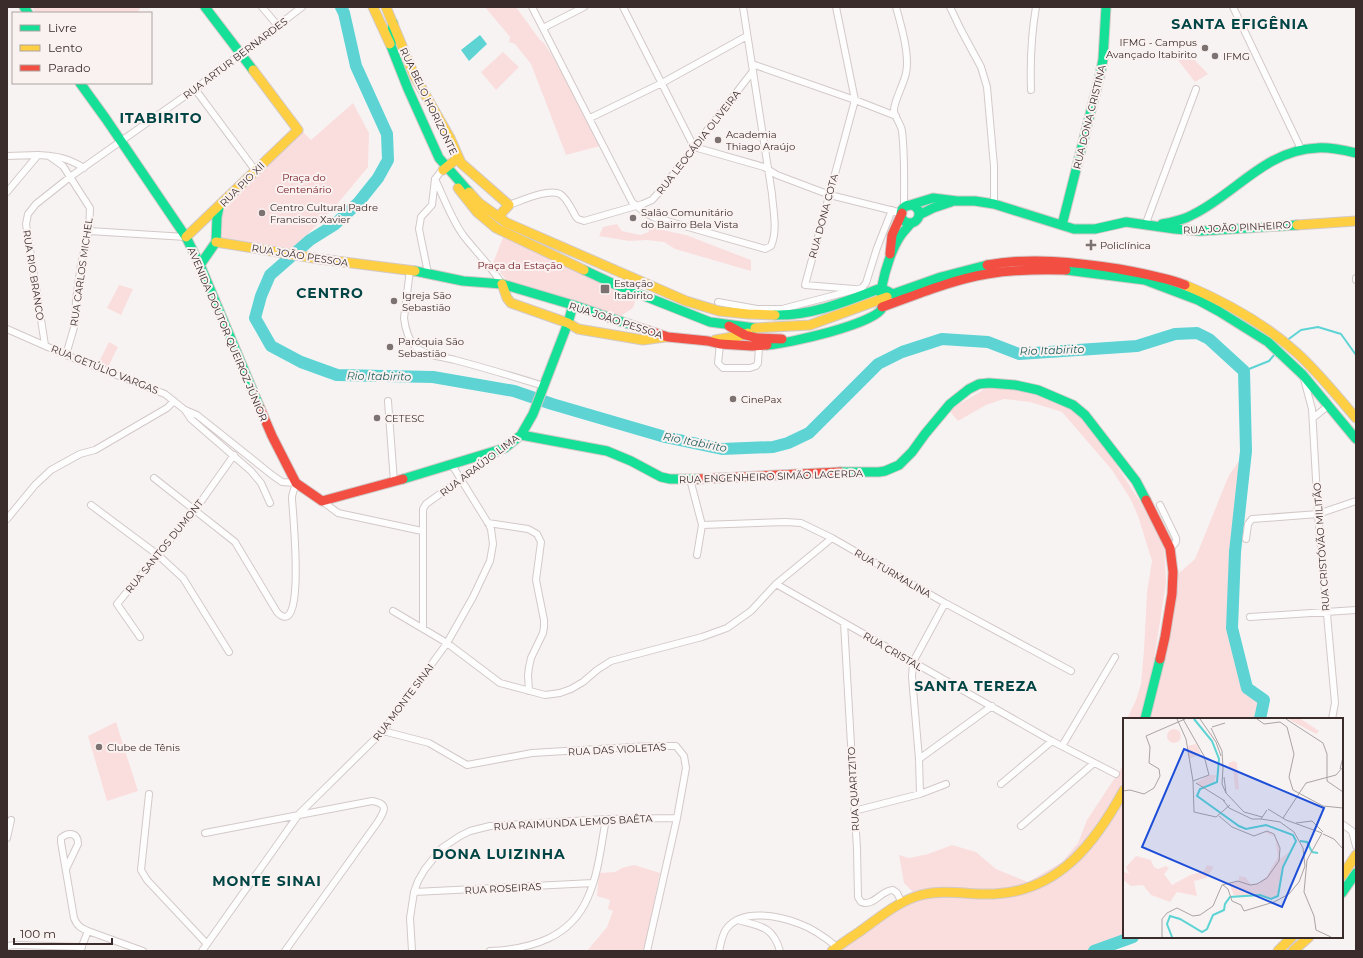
<svg xmlns="http://www.w3.org/2000/svg" width="1363" height="958" font-family="Montserrat,sans-serif">
	<rect width="100%" height="100%" fill="#f8f3f3"/>
	<!-- green -->
	<path fill="#fadede" d="M32,7H141L137,13H36Z
		M485,7H516L540,40L544,43L558,65L600,146L566,155L531,64L515,44L509,42L510,37Z
		M503,52L519,67L496,90L481,72Z
		M1188,53L1208,74L1195,82L1178,60Z
		M353,103L369,133L368,167L334,208L293,249L220,237L224,208L301,130L311,140Z
		M617,224L622,231L640,235L649,232L648,224L663,230L686,235L751,260V271L675,249L664,242L647,240L629,241L599,236L603,227Z
		M504,235L636,299L633,308L621,316L508,282L493,263Z
		M119,285L133,289L121,315L107,308Z
		M109,342L118,347L108,367L99,362Z
		M990,386L1034,393L1071,406L1089,422L1144,508L1164,544L1166,583L1153,666L1140,719H1127L1136,700L1141,684L1144,650L1147,592L1152,561L1138,516L1131,500L1112,470L1062,412L1030,402L1004,399L986,405L958,421L949,410Z
		M1246,451L1235,552L1232,628L1247,688L1264,700L1260,719H1149L1168,636L1178,574L1195,559L1229,475Z
		M116,722L138,791L107,801L88,736Z
		M1124,764V782L1119,795L1097,823L1089,837L1124,795V937H1133L1094,951H842L840,948L915,894L904,883L899,855L909,858L928,854L952,845L976,852L996,869L1028,882L1062,862L1078,843L1087,820Z
		M634,865L660,873L649,927L643,951H587L607,927L613,911L608,909L610,900L597,896L599,873L615,872L622,868Z"/>
	<!-- water -->
	<path fill="#5ed3d4" d="M480,35L487,44L469,61L461,50Z"/>
	<g fill="none" stroke-linecap="round" stroke-linejoin="round">
		<!-- stream -->
		<path stroke="#5ed3d4" stroke-width="2" d="M1286,341L1301,330L1318,327L1341,334L1356,355
			M1244,371L1269,361L1275,354"/>
		<!-- river -->
		<path stroke="#5ed3d4" stroke-width="12" d="M341,7L344,13L356,66L387,134L388,160L378,178L358,203L334,225L310,240L270,275L261,296L255,318L271,346L301,362L337,375L433,377L514,391L552,404L665,437L722,449L773,447L788,443L809,433L878,364L902,352L942,339L988,342L1019,354L1137,346L1175,334L1197,333L1209,339L1244,371L1246,451L1235,552L1232,628L1247,688L1264,700L1260,719
			M1094,951L1133,937"/>
		<!-- street casing -->
		<g stroke="#d2c9c8" stroke-width="8">
			<path id="street" d="M262,7L278,26
				M532,7L632,202L644,212L653,217L765,249L771,246C778,230 773,210 772,194L743,7
				M623,7L694,147L764,167L777,175L830,195L902,213
				M836,7L855,100L805,285L854,289
				M896,7C901,25 910,55 906,73C904,84 893,103 894,111C895,118 901,124 902,131C905,156 904,183 904,208
				M950,7L961,30L981,67L987,87L994,166V204
				M1233,7L1301,149
				M543,28L584,7
				M752,64L855,100L896,116
				M195,89L255,170
				M1031,90C1030,60 1031,36 1036,7
				M590,118L662,83L747,36
				M7,156L38,155
				M49,156L63,166L90,208L89,231L81,264L76,300L75,324L66,355
				M435,179C444,198 451,218 463,235C476,252 491,266 502,284
				M7,192L38,155C57,156 68,158 84,168
				M509,205C521,201 548,188 560,194C567,198 572,210 576,217L578,219L584,221L643,204L652,200L661,190L753,71
				M1146,223L1196,89
				M89,231L186,237
				M410,270L404,318C405,328 409,342 417,348C427,356 444,357 455,360C485,368 515,377 544,386
				M428,273L419,229L421,217L432,205L435,179L442,170
				M1356,280V278
				M718,302L757,309H782L862,288L866,283L877,248L892,210
				M7,329L66,355L165,394L185,410L197,415L272,475L282,482L296,483C295,488 292,493 292,498C292,506 307,644 277,612L235,542L154,478
				M720,344L718,363L723,368H750L756,366L758,363L759,346
				M45,345L26,224L28,214L36,204L70,177L195,89L302,7
				M1304,379L1312,409L1318,514L1335,703L1332,719
				M388,401L394,482
				M185,410L191,419L251,471L261,483L270,503
				M1313,418L1329,405
				M690,479L702,525L697,555
				M322,501L338,513L422,531
				M91,505L158,555L183,578L229,652
				M1160,505L1176,538C1177,543 1174,545 1170,548
				M7,519L35,485L51,470L80,454L95,450L167,408L174,401
				M488,523L528,529L537,534L541,542L536,580L544,620V627L543,633L531,658L529,667L528,675L529,691
				M702,525L786,522L801,523L832,538L945,603L1071,671
				M1246,539L1248,524L1252,519L1318,514L1356,501
				M776,584L1052,741L1116,774
				M393,611L447,643L500,683L545,695L560,693L571,689L583,682L597,670L611,661L702,637L727,628L751,611L776,584L832,538
				M1250,617L1356,610
				M844,623L857,849L858,897L861,902C874,907 881,890 893,890L897,893L902,903
				M423,628V509L426,504L498,452
				M140,637L117,604L195,510L234,455
				M383,731L429,743L467,765L532,753L649,746H676L684,756L686,768L677,818L647,951
				M1062,746L1115,657
				M919,759L992,706
				M1001,784L1052,741
				M149,794L141,870L147,880L207,944
				M920,794L919,759L912,677L913,662L945,603
				M854,811L920,794L946,784
				M1342,824L1352,831L1356,846
				M1021,826L1094,763
				M205,833L372,801C390,804 384,812 377,823L285,951
				M7,838L11,820
				M66,869L78,844C78,832 68,832 61,838V842L74,918C77,926 81,928 88,931L143,951
				M414,892L593,883
				M738,920C760,926 773,926 780,951
				M7,946L16,945L82,947
				M80,951L88,931
				M202,951L299,814L383,731L447,643L473,597L490,561L493,544L491,529L488,523L452,465
				M412,951L410,918L414,892L418,881L425,869L442,848L460,836L470,831L490,826L606,819L677,818
				M490,951C531,949 571,938 588,897C599,872 601,845 606,819
				M719,951C721,943 722,934 727,928C743,908 780,916 800,924C814,929 826,938 837,947"/>
		</g>
		<!-- fast casing -->
		<g stroke="#d2c9c8" stroke-width="11">
			<path id="fast" d="M24,7L28,13
				M205,7L253,70
				M393,23L391,46L408,89L439,158L469,192
				M80,83L106,119L186,237L200,265L260,408
				M901 214a9 9 0 1 1 18 0a9 9 0 1 1-18 0Z
				M907,206L933,198L957,201H975L994,204L1074,229H1095L1126,222L1175,229L1200,231L1297,225
				M919,215L933,208L951,202
				M1162,224C1173,222 1184,220 1194,214C1236,193 1266,150 1317,148C1330,147 1343,150 1356,153
				M1062,225L1100,75L1103,59L1106,7
				M216,242L217,217L219,207
				M200,265L216,242
				M584,270L614,284L710,322L755,328
				M1066,270L1145,280L1198,300L1220,312L1268,342L1303,375L1356,439
				M415,271L463,281L502,284L573,305L637,327
				M775,315C812,316 847,301 881,288L893,294L941,277L987,265
				M767,345C786,344 876,324 882,308C884,301 880,293 882,286C885,270 892,248 901,235C904,231 908,227 911,223
				M521,435L607,451L631,461L661,477L670,479H698
				M840,472H879L885,471L899,465L912,452L925,434L950,404L969,389L979,384L989,383L1015,385L1038,390L1073,405L1085,415L1136,481L1146,500
				M403,479L505,448L521,435L533,414L568,323L573,305
				M1145,719L1160,659
				M1342,893L1356,873"/>
		</g>
		<!-- slow casing -->
		<g stroke="#d2c9c8" stroke-width="11">
			<path id="slow" d="M373,7L390,44
				M386,7L414,75L450,138L461,163L509,205L498,217
				M443,170L458,158
				M458,188L477,212L496,228L584,270
				M469,192L479,203L507,223L686,301L719,311L748,314L775,315
				M1297,225L1356,221
				M186,237L298,130L253,70
				M216,242L320,259L415,271
				M502,284L507,298L511,303L568,323L578,329L643,340L665,337
				M1185,285C1225,302 1264,323 1297,353C1318,372 1337,396 1356,418
				M755,328L810,325L887,297
				M715,340L739,336L748,333
				M1342,876L1356,855
				M832,951C841,944 850,938 859,932C879,918 898,901 921,895C945,889 970,895 994,894C1059,891 1095,843 1124,790
				M1278,951L1292,937
				M1293,951L1309,937"/>
		</g>
		<!-- jam casing -->
		<g stroke="#d2c9c8" stroke-width="11">
			<path id="jam" d="M890,254L892,235L902,213
				M987,265C1030,257 1076,262 1119,269C1141,273 1164,277 1185,285
				M882,307C916,295 951,280 987,274C1013,270 1040,269 1066,270
				M729,326L745,335L757,338L782,339
				M637,327L668,337L708,341L720,344L752,346L767,345
				M260,408L272,436L296,483L322,501L403,479
				M698,479L840,472
				M1146,500L1170,548L1173,572L1172,594L1165,637L1160,659"/>
		</g>
		<!-- street -->
		<use href="#street" stroke="#fefdfd" stroke-width="6"/>
		<!-- fast -->
		<use href="#fast" stroke="#16e098" stroke-width="9"/>
		<!-- slow -->
		<use href="#slow" stroke="#ffcf43" stroke-width="9"/>
		<!-- jam -->
		<use href="#jam" stroke="#f24e42" stroke-width="9"/>
	</g>
	<!-- markers -->
	<g fill="#7c7271" stroke="#faf2f1" stroke-width="1.5">
		<circle cx="1205" cy="48" r="4"/>
		<circle cx="1215" cy="56" r="4"/>
		<circle cx="718" cy="140" r="4"/>
		<circle cx="262" cy="213" r="4"/>
		<circle cx="633" cy="218" r="4"/>
		<path d="M1089 239h4v4h4v4h-4v4h-4v-4h-4v-4h4z"/>
		<rect x="600" y="284" width="10" height="10" rx="2"/>
		<circle cx="394" cy="301" r="4"/>
		<circle cx="390" cy="347" r="4"/>
		<circle cx="733" cy="399" r="4"/>
		<circle cx="377" cy="418" r="4"/>
		<circle cx="99" cy="747" r="4"/>
	</g>
	<g text-anchor="middle" stroke-width="4" stroke-linejoin="round" paint-order="stroke">
		<!-- poi labels -->
		<g font-size="10" fill="#3a2c2b" stroke="#faf2f1" text-anchor="start">
			<text x="1197" y="46" text-anchor="end">IFMG - Campus<tspan x="1197" dy="12">Avançado Itabirito</tspan></text>
			<text x="1223" y="60">IFMG</text>
			<text x="726" y="138">Academia<tspan x="726" dy="12">Thiago Araújo</tspan></text>
			<text x="270" y="211">Centro Cultural Padre<tspan x="270" dy="12">Francisco Xavier</tspan></text>
			<text x="641" y="216">Salão Comunitário<tspan x="641" dy="12">do Bairro Bela Vista</tspan></text>
			<text x="1100" y="249">Policlínica</text>
			<text x="614" y="287">Estação<tspan x="614" dy="12">Itabirito</tspan></text>
			<text x="402" y="299">Igreja São<tspan x="402" dy="12">Sebastião</tspan></text>
			<text x="398" y="345">Paróquia São<tspan x="398" dy="12">Sebastião</tspan></text>
			<text x="741" y="403">CinePax</text>
			<text x="385" y="422">CETESC</text>
			<text x="107" y="751">Clube de Tênis</text>
		</g>
		<!-- street labels -->
		<g font-size="10" fill="#3a2c2b" stroke="#faf2f1">
			<text transform="translate(235 58) rotate(-37)" y="4">RUA ARTUR BERNARDES</text>
			<text transform="translate(429 101) rotate(64)" y="4">RUA BELO HORIZONTE</text>
			<text transform="translate(1089 117) rotate(-76)" y="4">RUA DONA CRISTINA</text>
			<text transform="translate(698 142) rotate(-52)" y="4">RUA LEOCÁDIA OLIVEIRA</text>
			<text transform="translate(242 184) rotate(-45)" y="4">RUA PIO XII</text>
			<text transform="translate(823 216) rotate(-75)" y="4">RUA DONA COTA</text>
			<text transform="translate(1237 227) rotate(-3)" y="4">RUA JOÃO PINHEIRO</text>
			<text transform="translate(300 255) rotate(9)" y="4">RUA JOÃO PESSOA</text>
			<text transform="translate(81 272) rotate(-82)" y="4">RUA CARLOS MICHEL</text>
			<text transform="translate(34 275) rotate(81)" y="4">RUA RIO BRANCO</text>
			<text transform="translate(616 320) rotate(18)" y="4">RUA JOÃO PESSOA</text>
			<text transform="translate(228 334) rotate(67)" y="4">AVENIDA DOUTOR QUEIROZ JÚNIOR</text>
			<text transform="translate(105 369) rotate(22)" y="4">RUA GETÚLIO VARGAS</text>
			<text transform="translate(479 465) rotate(-37)" y="4">RUA ARAÚJO LIMA</text>
			<text transform="translate(771 476) rotate(-2)" y="4">RUA ENGENHEIRO SIMÃO LACERDA</text>
			<text transform="translate(164 546) rotate(-51)" y="4">RUA SANTOS DUMONT</text>
			<text transform="translate(1321 547) rotate(-94)" y="4">RUA CRISTÓVÃO MILITÃO</text>
			<text transform="translate(893 573) rotate(30)" y="4">RUA TURMALINA</text>
			<text transform="translate(893 651) rotate(30)" y="4">RUA CRISTAL</text>
			<text transform="translate(403 702) rotate(-53)" y="4">RUA MONTE SINAI</text>
			<text transform="translate(617 749) rotate(-3)" y="4">RUA DAS VIOLETAS</text>
			<text transform="translate(853 789) rotate(-93)" y="4">RUA QUARTZITO</text>
			<text transform="translate(573 822) rotate(-3)" y="4">RUA RAIMUNDA LEMOS BAÊTA</text>
			<text transform="translate(503 888) rotate(-3)" y="4">RUA ROSEIRAS</text>
		</g>
		<!-- park labels -->
		<g font-size="10" fill="#70161f" stroke="#faf2f1">
			<text x="304" y="181">Praça do<tspan x="304" dy="12">Centenário</tspan></text>
			<text x="520" y="269">Praça da Estação</text>
		</g>
		<!-- water labels -->
		<g font-size="11" font-style="italic" fill="#236060" stroke="#faf2f1">
			<text transform="translate(1052 350) rotate(-2)" y="4">Rio Itabirito</text>
			<text transform="translate(379 376) rotate(1)" y="4">Rio Itabirito</text>
			<text transform="translate(695 442) rotate(11)" y="4">Rio Itabirito</text>
		</g>
		<!-- district labels -->
		<g font-size="14" font-weight="bold" letter-spacing="1" fill="#004545" stroke="#faf2f1">
			<text x="1240" y="29">SANTA EFIGÊNIA</text>
			<text x="161" y="123">ITABIRITO</text>
			<text x="330" y="298">CENTRO</text>
			<text x="976" y="691">SANTA TEREZA</text>
			<text x="499" y="859">DONA LUIZINHA</text>
			<text x="267" y="886">MONTE SINAI</text>
		</g>
	</g>
	<!-- overview -->
	<g transform="translate(1123 718)">
		<rect width="220" height="220" fill="#f8f3f3"/>
		<path d="M165,1H178L196,13L193,16ZM44 18a7 7 0 1 1 14 0a7 7 0 1 1-14 0ZM73,26L78,35L66,41L64,28ZM111,43L114,45L116,72L112,71L110,51L107,52L105,45ZM86,57H93L91,64L80,69L73,65ZM141,114H146L153,119L157,133V141L169,132L160,149L155,178L148,181L137,177L111,178L107,167L103,166L116,163V158L122,159L128,166L135,165L143,159L155,139L152,119ZM13,138L28,142L31,149L35,151L43,148L46,150L41,156L49,167L67,157L81,153L84,147L91,149L83,160L71,163L74,178L54,174L47,184L28,177L20,167L8,168L0,162V153L6,156L3,149Z" fill="#fadede"/>
		<path fill="none" stroke="#5ed3d4" stroke-width="2" d="M177,123L184,124L189,134L195,135M49,219L44,206L47,198L57,201L79,214L84,211L90,197L101,192L102,186L107,179L137,177L148,181L155,178L160,149L173,123L170,117L143,107L123,111L116,108L74,78L77,71L94,64L96,41L89,23L71,1"/>
		<path fill="none" stroke="#aca3a3" stroke-width="1" d="M54,1L63,21L70,63L71,94L93,99L107,87M60,1L81,38L86,57L70,63M77,1L93,24L98,38M134,1L141,6L157,4L164,9L171,36L166,59L170,72L200,88L220,90M163,1L200,25L204,36V63L220,74M89,9L102,5M88,10L99,33L100,50M100,50L99,66L103,75L121,94L139,99M217,51L220,39M101,59L103,75M73,65L102,83M0,73L7,72L21,76L31,70L37,58L36,51L26,45L27,29L23,18L62,1M100,82L106,90L129,101H138L144,92M145,91L163,102L199,115M160,100L183,65L213,57L220,49M173,105L189,103L200,114M199,115L184,142L181,174L191,198L193,212L208,219M200,116L211,121L220,131M100,167L105,171L109,183L118,187L121,193M121,193L151,184L166,176L176,164L182,148L180,130L171,114L157,104L138,101M39,219V201L44,195L54,190L70,198L77,197L90,188L99,167L115,163L127,167L134,166L144,160L156,143L157,130L151,116L144,113L131,118L109,109L96,98"/>
		<path fill="#1d4ed8" fill-opacity="0.15" stroke="#1d4ed8" stroke-width="2" d="M61,31L201,90L159,189L19,129Z"/>
		<rect width="220" height="220" fill="none" stroke="#3a2c2b" stroke-width="2"/>
	</g>
	<!-- border -->
	<rect width="1363" height="958" fill="none" stroke="#3a2c2b" stroke-width="16"/>
	<!-- legend -->
	<rect x="12" y="12" width="140" height="72" fill="#faf2f1" stroke="#ada3a2"/>
	<rect x="20" y="25" width="20" height="6" fill="#16e098" stroke="#ada3a2"/>
	<text x="48" y="32" font-size="12" fill="#3a2c2b">Livre</text>
	<rect x="20" y="45" width="20" height="6" fill="#ffcf43" stroke="#ada3a2"/>
	<text x="48" y="52" font-size="12" fill="#3a2c2b">Lento</text>
	<rect x="20" y="65" width="20" height="6" fill="#f24e42" stroke="#ada3a2"/>
	<text x="48" y="72" font-size="12" fill="#3a2c2b">Parado</text>
	<!-- scale -->
	<path d="M14 938v6h98v-6" fill="none" stroke="#3a2c2b" stroke-width="2"/>
	<text x="20" y="938" font-size="12" fill="#3a2c2b" stroke="#faf2f1" stroke-width="3" paint-order="stroke">100 m</text>
</svg>
